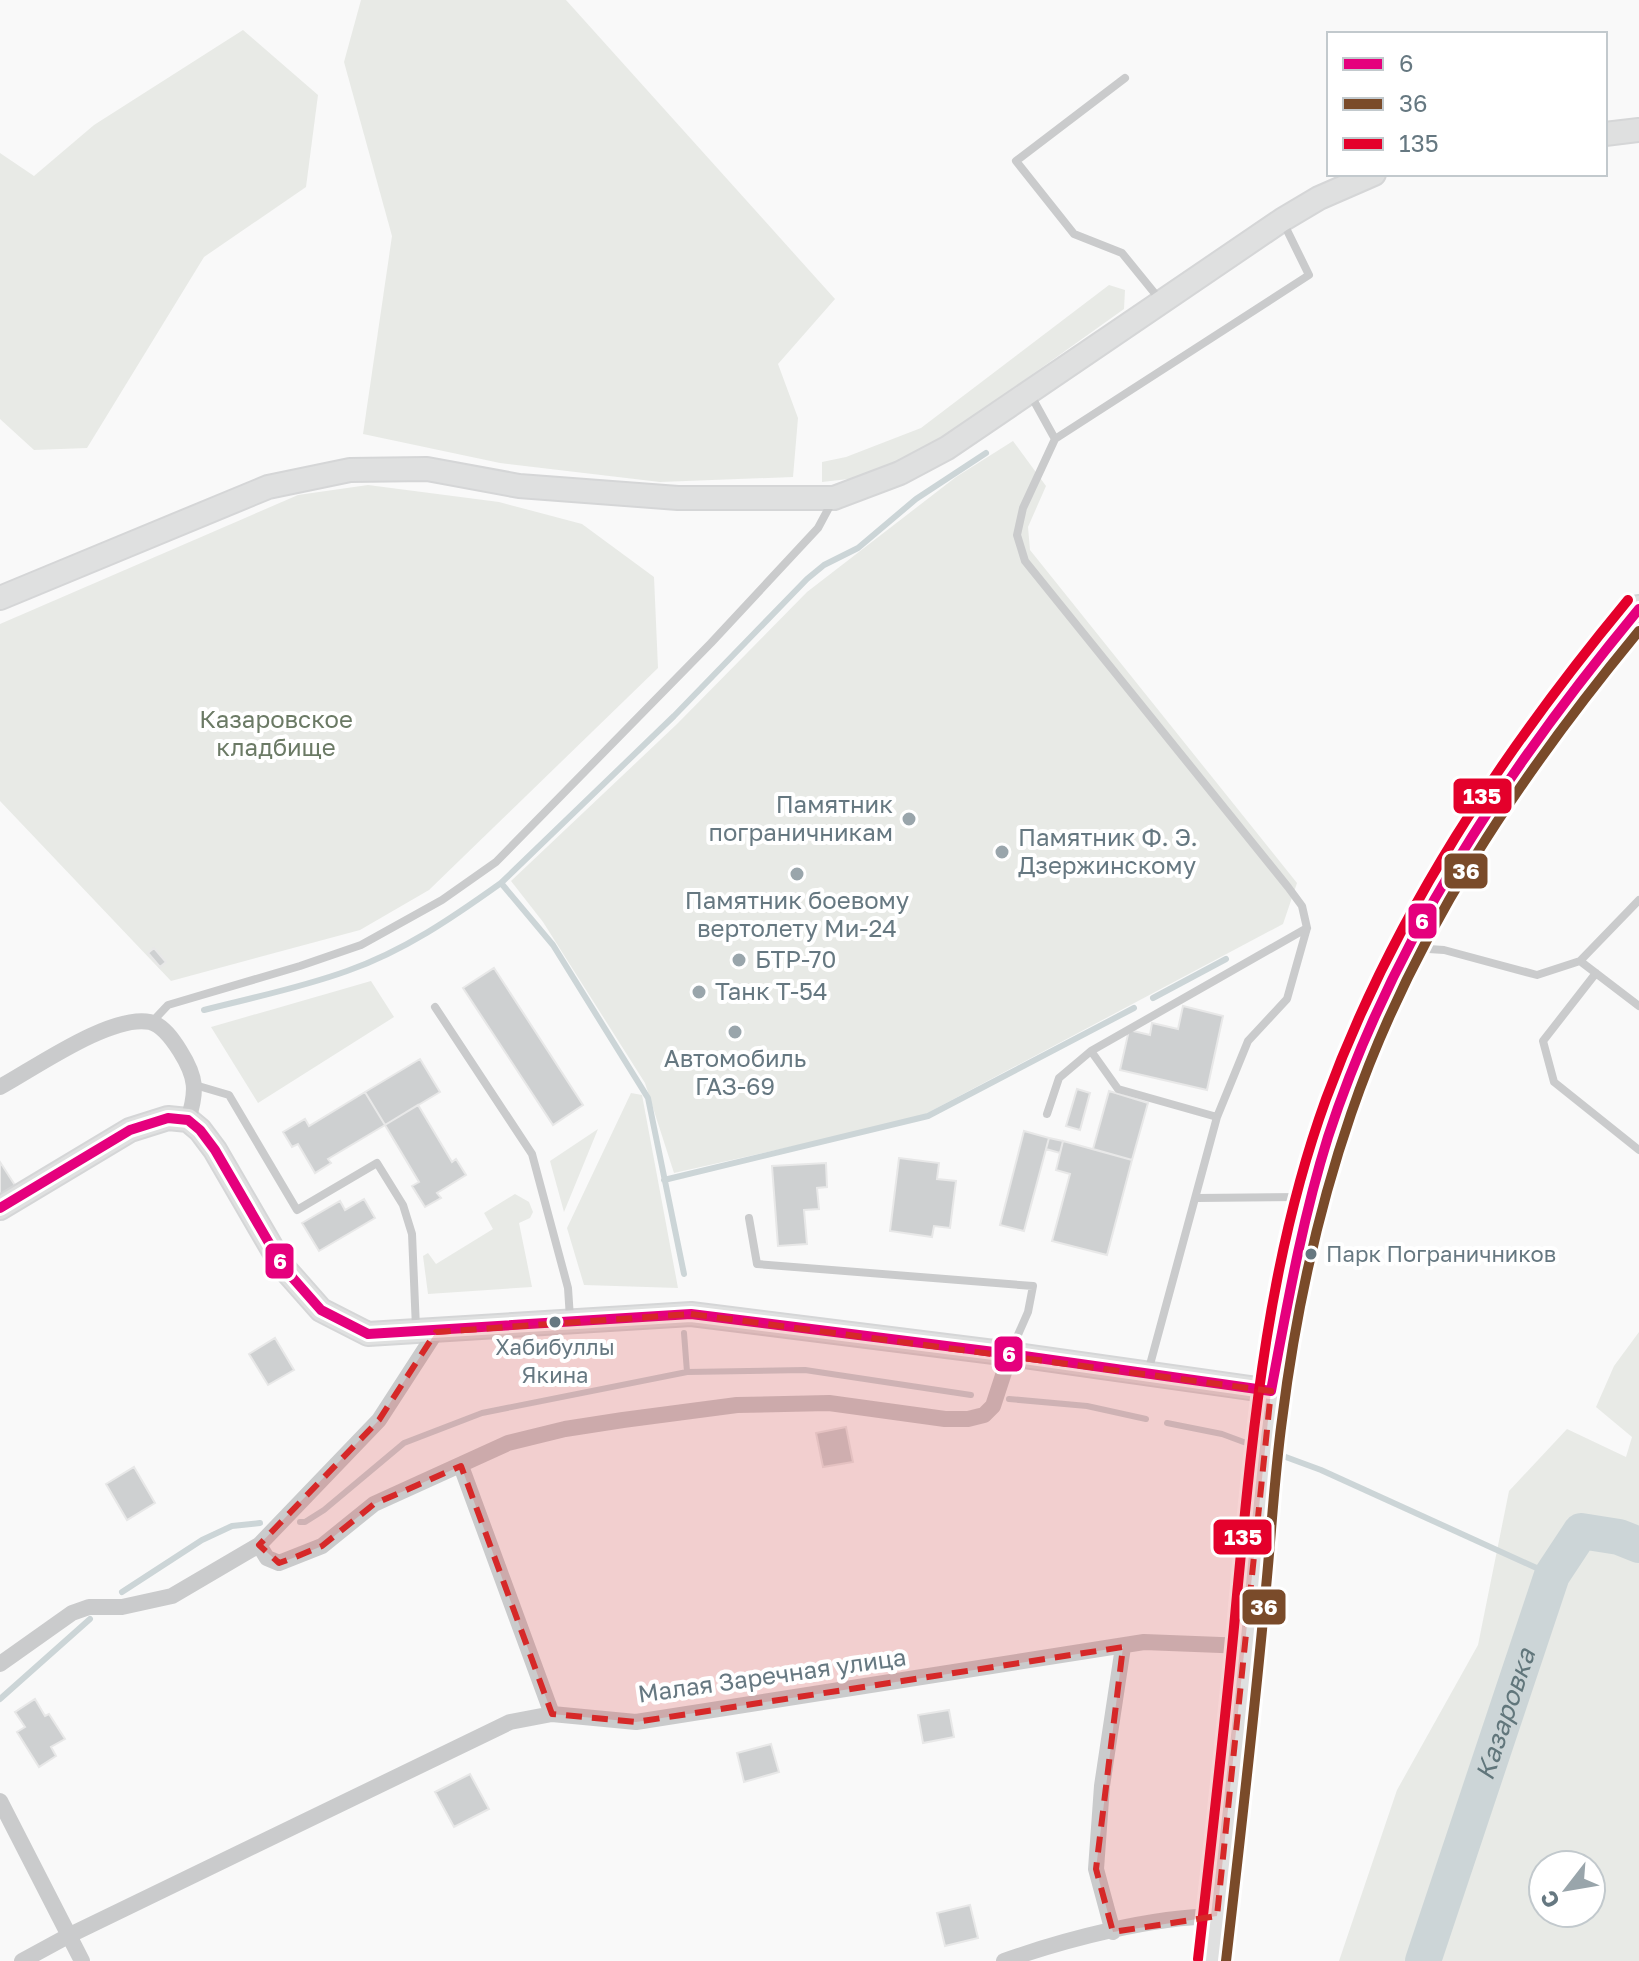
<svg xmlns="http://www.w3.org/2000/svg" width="1639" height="1961" font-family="'Golos Text',sans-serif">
	<rect width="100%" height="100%" fill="#f9f9f9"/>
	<!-- green -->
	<path fill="#e8eae6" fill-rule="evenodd" d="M361,0H566L835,299L778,364L798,418L793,477L660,482L500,463L363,434L392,236L344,62Z
		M243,30L318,95L306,187L204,257L87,448L34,450L0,419V153L34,176L94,125Z
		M1109,285L1125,290L1124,309L929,448L866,477L822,482V462L846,457L921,428Z
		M1013,441L1046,486L1028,527L1030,550L1297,883L1283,924L918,1118L674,1173L645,1083L543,922L511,881L677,724L807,592L956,477Z
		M368,485L499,502L582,524L654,577L658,668L429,890L360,930L171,981L0,801V624L298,495Z
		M371,981L394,1017L258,1103L211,1027Z
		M631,1093L642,1095L678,1288L584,1285L567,1228Z
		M598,1129L564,1212L550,1161Z
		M515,1194L529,1202L533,1212L530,1218L519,1223L532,1287L428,1294L423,1256L428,1253L436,1264L493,1229L484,1213Z
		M1639,1332V1961H1339L1397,1790L1478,1645L1509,1491L1567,1429L1626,1457L1632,1437L1596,1407L1614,1366ZM1591,1865V1913H1543V1865Z"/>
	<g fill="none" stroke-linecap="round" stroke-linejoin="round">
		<!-- stream -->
		<path stroke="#ccd5d7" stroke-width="6" d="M1153,998L1226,959
			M204,1010C251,998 300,988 347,971C404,951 452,918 501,883
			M664,1180L928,1116L1134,1008
			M684,1274L648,1098L553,945L501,883L674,716L807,579L824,565L858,548L916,499L986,453
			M684,1333L687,1372
			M1009,1399L1087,1406L1146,1419
			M1167,1423L1222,1434L1249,1444
			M1283,1456L1321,1470L1552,1575
			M300,1522H305L324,1510L404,1443L482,1413L687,1372L805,1370L971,1395
			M122,1592L202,1540L232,1526L260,1523
			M0,1699L90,1619"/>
		<!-- river -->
		<path stroke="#ccd5d7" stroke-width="36" id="s1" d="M1423,1961L1552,1575L1581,1531L1619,1537L1639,1545"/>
	</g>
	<!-- building -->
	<path fill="#ced0d1" stroke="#e8e8e8" stroke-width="2" d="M154,948L166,962L160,967L148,953Z
		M494,968L583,1105L553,1125L463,988Z
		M1183,1006L1223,1016L1207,1090L1120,1070L1129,1030L1150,1035L1152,1023L1178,1029Z
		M420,1059L440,1092L385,1125L365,1092Z
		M1077,1089L1090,1093L1080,1130L1066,1126Z
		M1109,1091L1148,1103L1132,1160L1093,1149Z
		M365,1092L385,1125L328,1159L331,1163L315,1173L298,1144L292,1147L283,1132L305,1119L309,1126Z
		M418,1105L452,1162L456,1159L466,1175L437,1193L441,1198L425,1207L412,1186L419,1182L385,1125Z
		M1024,1131L1049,1138L1024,1231L1000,1225Z
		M1049,1138L1063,1141L1060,1153L1046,1149Z
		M1063,1141L1132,1160L1107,1255L1052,1241L1070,1174L1056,1170Z
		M899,1158L939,1163L937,1179L956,1181L950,1228L934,1226L932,1237L890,1231Z
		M0,1162L18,1190L0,1202Z
		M826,1163L827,1187L817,1188L819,1209L804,1210L807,1244L778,1246L772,1166Z
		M364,1199L375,1218L319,1251L302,1223L340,1201L345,1210Z
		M275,1338L294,1370L268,1385L249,1354Z
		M846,1427L853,1462L823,1467L816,1433Z
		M134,1467L155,1503L127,1520L106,1484Z
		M35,1699L45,1716L49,1714L65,1739L51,1747L56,1756L39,1767L17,1732L25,1727L15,1712Z
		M949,1710L954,1737L923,1743L918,1715Z
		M771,1744L779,1772L744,1782L737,1753Z
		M470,1774L489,1809L454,1827L435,1792Z
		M970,1905L978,1938L945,1946L937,1913Z"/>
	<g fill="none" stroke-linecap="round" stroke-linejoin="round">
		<!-- secondary casing -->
		<g stroke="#d5d6d7" stroke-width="26">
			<path id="secondary" d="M1605,134L1639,130
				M0,598L268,487L350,470L427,469L519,486L678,498H834L900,473L947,448L1282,220L1319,198L1374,174
				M0,1208L130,1130L168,1118L188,1120L200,1130L215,1150L283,1267L321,1310L368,1334L691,1314L1010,1354L1271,1391"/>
		</g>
		<!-- primary casing -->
		<g stroke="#d4d5d6" stroke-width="30">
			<path id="primary" d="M1212,1961C1226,1840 1239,1720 1251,1599C1258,1529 1261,1458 1272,1389C1286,1293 1307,1197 1339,1105C1401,928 1517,751 1639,609"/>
		</g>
		<!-- lane -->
		<path stroke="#cacbcc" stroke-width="8" d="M1125,78L1016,161L1074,234L1122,253L1161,301
			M1029,392L1055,439L1023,508L1017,535L1025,561L1288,887L1302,906L1307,928L1287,999L1248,1041L1217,1117L1148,1372
			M1055,439L1309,275L1282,220
			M1413,948L1444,950L1537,975L1580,961L1639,900
			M1580,961L1639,1006
			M1596,973L1543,1041L1554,1082L1639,1150
			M435,1007L532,1154L568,1288L570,1318
			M152,1022L168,1005L300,966L361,945L442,900L496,862L711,643L818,528L832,502
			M1091,1051L1118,1089L1217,1117
			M195,1085L229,1095L297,1210L377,1163L403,1205L412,1234L416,1328
			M1047,1114L1059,1078L1091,1051L1307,928
			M1197,1198L1308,1197
			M749,1218L757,1264L1033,1286L1028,1312L1010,1353"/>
		<!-- street -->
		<path stroke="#cacbcc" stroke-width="16" d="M0,1087C35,1068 111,1014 150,1022C163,1025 173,1040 180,1051C197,1078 197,1091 188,1120
			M461,1466L552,1714
			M259,1545L267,1558L279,1563L322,1546L374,1504L508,1443L565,1429L623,1420L737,1405L829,1403L945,1419H968L984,1415L993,1406L1010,1354
			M0,1664L72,1613L89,1607H122L172,1596L259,1545L379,1420L436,1332
			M0,1801L82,1961
			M1113,1932L1096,1869L1102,1786L1123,1647
			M22,1961L68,1936L510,1722L552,1714L636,1722L1144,1642L1246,1646
			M1004,1961C1066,1939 1151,1917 1217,1916"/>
		<!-- secondary -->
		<use href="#secondary" stroke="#dfe0e0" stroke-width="22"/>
		<!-- primary -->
		<use href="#primary" stroke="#dfe0e0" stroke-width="26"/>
		<!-- bus-1 casing -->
		<g stroke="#fff" stroke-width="16">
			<path id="bus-1" d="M0,1208L130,1130L168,1118L188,1120L200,1130L215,1150L283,1267L321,1310L368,1334L691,1314L1010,1354L1271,1391C1287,1306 1302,1220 1328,1137C1392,941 1508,767 1639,609"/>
		</g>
		<!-- bus-2 casing -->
		<g stroke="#fff" stroke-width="16">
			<path id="bus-2" d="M1226,1961C1240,1840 1254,1719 1265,1598C1271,1539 1274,1479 1282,1420C1295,1316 1317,1213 1351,1114C1412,935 1520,775 1639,631"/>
		</g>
		<!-- bus-3 casing -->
		<g stroke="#fff" stroke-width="16">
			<path id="bus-3" d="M1198,1959C1212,1838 1226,1717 1237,1595C1253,1427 1268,1259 1326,1099C1394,914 1503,751 1628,600"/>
		</g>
		<!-- bus-1 -->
		<use href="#bus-1" stroke="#e5007d" stroke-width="10"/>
		<!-- bus-2 -->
		<use href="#bus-2" stroke="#7a4b2a" stroke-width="10"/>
		<!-- bus-3 -->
		<use href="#bus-3" stroke="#e4002b" stroke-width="10"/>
	</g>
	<!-- marked area -->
	<path fill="#d62828" fill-opacity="0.2" stroke="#d62828" stroke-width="6" stroke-dasharray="16 10" stroke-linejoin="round" d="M691,1314L1271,1391L1217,1916L1113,1932L1096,1869L1123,1647L636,1722L552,1714L461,1466L374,1504L322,1546L293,1558L279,1563L259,1545L379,1420L436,1332Z"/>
	<!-- markers -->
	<g fill="#99a5ab" stroke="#fff" stroke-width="3">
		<circle cx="909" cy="819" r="8"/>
		<circle cx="1002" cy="852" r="8"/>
		<circle cx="797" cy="874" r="8"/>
		<circle cx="739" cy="960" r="8"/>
		<circle cx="699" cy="992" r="8"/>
		<circle cx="735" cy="1032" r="8"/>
	</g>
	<g fill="#667881" stroke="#fff" stroke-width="3">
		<circle cx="1311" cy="1254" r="7"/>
		<circle cx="555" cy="1322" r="7"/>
	</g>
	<g text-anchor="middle" stroke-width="8" stroke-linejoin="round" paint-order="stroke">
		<!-- bus labels -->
		<g font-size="22" fill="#667881" stroke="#fff" text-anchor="start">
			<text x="1326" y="1262">Парк Пограничников</text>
			<text x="555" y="1355" text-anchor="middle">Хабибуллы<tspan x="555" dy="28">Якина</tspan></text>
		</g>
		<!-- park labels -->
		<g font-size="24" fill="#6b7a65" stroke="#fff">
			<text x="276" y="728">Казаровское<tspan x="276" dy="28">кладбище</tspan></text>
		</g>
		<!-- poi labels -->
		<g font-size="24" fill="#667881" stroke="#fff" text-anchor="start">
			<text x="893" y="813" text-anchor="end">Памятник<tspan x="893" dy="28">пограничникам</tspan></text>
			<text x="1018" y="846">Памятник Ф. Э.<tspan x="1018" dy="28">Дзержинскому</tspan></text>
			<text x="797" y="909" text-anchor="middle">Памятник боевому<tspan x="797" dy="28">вертолету Ми-24</tspan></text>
			<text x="755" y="968">БТР-70</text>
			<text x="715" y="1000">Танк Т-54</text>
			<text x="735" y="1067" text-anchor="middle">Автомобиль<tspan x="735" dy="28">ГАЗ-69</tspan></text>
		</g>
		<!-- street labels -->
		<g font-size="24" fill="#667881" stroke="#fff">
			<text transform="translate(772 1676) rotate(-8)" y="8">Малая Заречная улица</text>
		</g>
		<!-- water labels -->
		<g font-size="26" font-style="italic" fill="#61767b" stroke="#fff">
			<text dy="9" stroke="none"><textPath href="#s1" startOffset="260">Казаровка</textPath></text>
		</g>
	</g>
	<g stroke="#fff" stroke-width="3">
		<rect x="1452" y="777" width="61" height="38" rx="8" fill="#e4002b"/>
		<rect x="1443" y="852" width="46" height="38" rx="8" fill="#7a4b2a"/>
		<rect x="1407" y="902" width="31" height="38" rx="8" fill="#e5007d"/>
		<rect x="264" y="1242" width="31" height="38" rx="8" fill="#e5007d"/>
		<rect x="993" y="1335" width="31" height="38" rx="8" fill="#e5007d"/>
		<rect x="1212" y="1518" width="61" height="38" rx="8" fill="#e4002b"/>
		<rect x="1241" y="1588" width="46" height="38" rx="8" fill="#7a4b2a"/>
	</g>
	<g font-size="22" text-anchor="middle" font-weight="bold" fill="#fff">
		<text x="1482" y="804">135</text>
		<text x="1466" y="879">36</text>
		<text x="1422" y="929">6</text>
		<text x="280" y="1269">6</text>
		<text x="1009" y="1362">6</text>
		<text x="1243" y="1545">135</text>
		<text x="1264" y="1615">36</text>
	</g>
	<!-- legend -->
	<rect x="1327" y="32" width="280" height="144" fill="#ffffff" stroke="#c2c9cd" stroke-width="2"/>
	<rect x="1343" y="58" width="40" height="12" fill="#e5007d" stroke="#c2c9cd" stroke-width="2"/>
	<text x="1399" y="72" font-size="24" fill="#667881">6</text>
	<rect x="1343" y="98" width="40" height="12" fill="#7a4b2a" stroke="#c2c9cd" stroke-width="2"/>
	<text x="1399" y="112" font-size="24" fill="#667881">36</text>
	<rect x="1343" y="138" width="40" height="12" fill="#e4002b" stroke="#c2c9cd" stroke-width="2"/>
	<text x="1399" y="152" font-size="24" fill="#667881">135</text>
	<!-- north arrow -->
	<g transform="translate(1567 1889) rotate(239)"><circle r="38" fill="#ffffff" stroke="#c2c9cd" stroke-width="2"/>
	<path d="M0-6L14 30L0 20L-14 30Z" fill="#99a5ab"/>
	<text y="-12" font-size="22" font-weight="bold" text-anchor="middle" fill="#667881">С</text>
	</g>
</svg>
